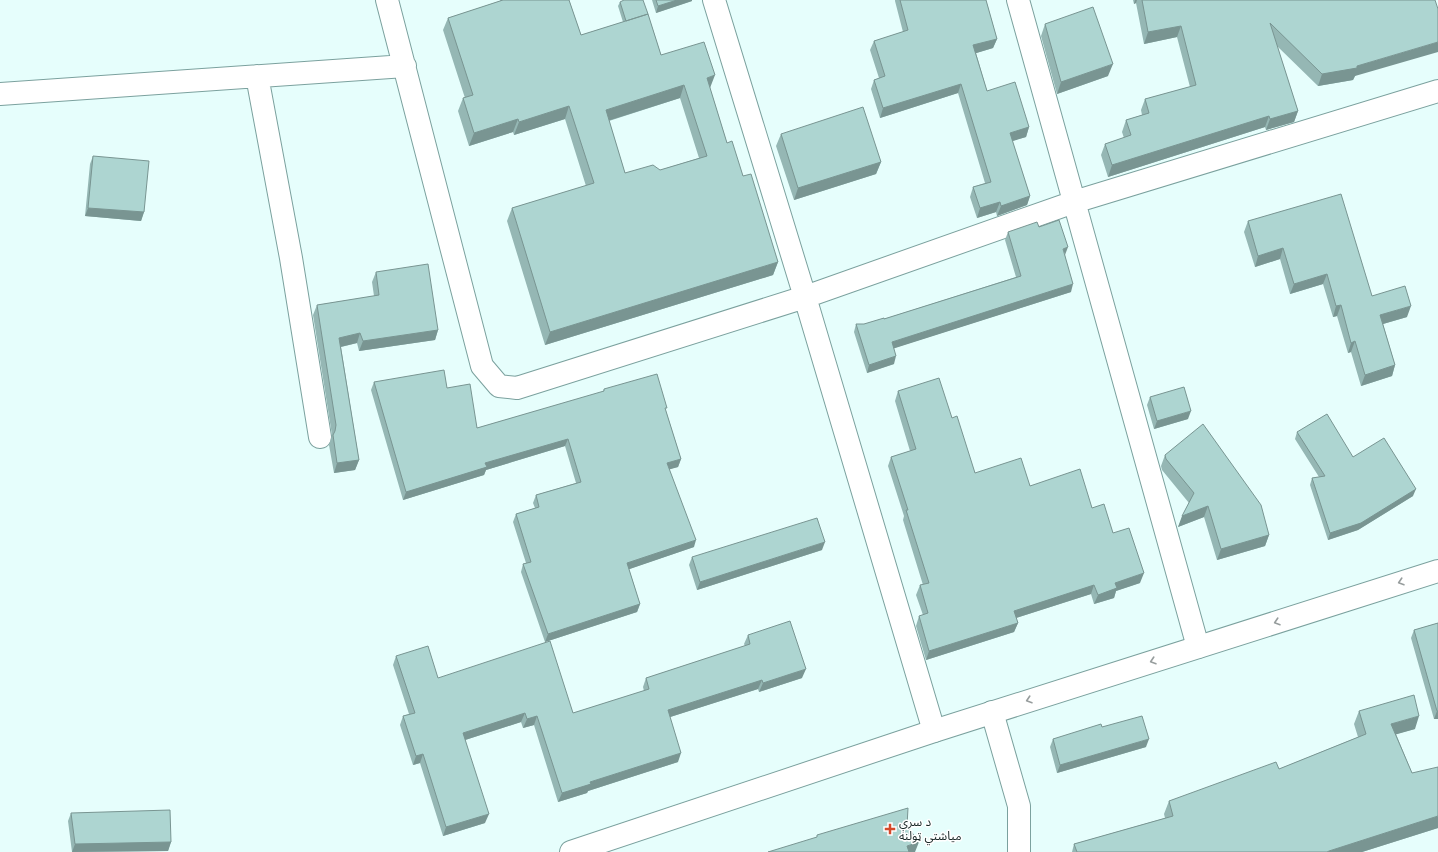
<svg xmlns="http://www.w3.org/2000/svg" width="1438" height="852" font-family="'Fira Sans','Noto Sans Arabic',sans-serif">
	<rect width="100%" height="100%" fill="#e6fefc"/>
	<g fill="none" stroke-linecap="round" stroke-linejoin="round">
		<!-- street casing -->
		<g stroke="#7ba19e" stroke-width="24">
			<path id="street" d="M387,0L482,366L499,386L517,388L805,297L1074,202L1438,91
				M714,0L805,297L934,731
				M1018,0L1198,647
				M257,76L291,258L320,437
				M0,94L405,66"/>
		</g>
		<!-- secondary casing -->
		<g stroke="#7ba19e" stroke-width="24">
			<path id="secondary" d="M992,712L1019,806V852"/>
		</g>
		<!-- primary casing -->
		<g stroke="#7ba19e" stroke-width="24">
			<path id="primary" d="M571,852L934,731L1438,571"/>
		</g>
		<!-- street -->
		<use href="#street" stroke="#fff" stroke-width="22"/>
		<!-- secondary -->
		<use href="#secondary" stroke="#fff" stroke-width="22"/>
		<!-- primary -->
		<use href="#primary" stroke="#fff" stroke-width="22"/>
	</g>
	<!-- wall -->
	<path fill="#95b7b4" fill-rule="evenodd" d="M500,0H569L581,35L623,22L618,6L620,2L648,14L661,55L710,88L727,143L743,176L778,262L773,275L545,345L507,221L512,208L586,186L565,119L514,135L513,132L469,146L458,111L463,98H465L443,30L448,18L500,1ZM680,98L699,158L660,170L625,173L609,121Z
		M652,0H692V1L656,13Z
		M895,0H986L997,39L993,48L976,53L987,91L1029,127L1026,137L1012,141L1030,196L1027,205L997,216L996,212L977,218L970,197L973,187L985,183L958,93L880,118L871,89L874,80L879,78L870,50L874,41L903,32L895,1Z
		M1133,0H1435L1355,76L1353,80L1318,86L1277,46L1298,111L1294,122L1266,130L1265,127L1108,177L1101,155L1105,144L1124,138L1122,132L1126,120L1142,115L1141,110L1145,99L1190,87L1177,37L1144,44L1136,3L1134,4Z
		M1045,24L1108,76L1057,94L1041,36Z
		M781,134L881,162L876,174L794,200L776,146Z
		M93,156L144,212L141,221L85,216L90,164Z
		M1248,221L1372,296L1407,317L1383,324L1395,365L1392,376L1361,386L1351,352L1348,353L1337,316L1333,317L1323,284L1290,294L1280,259L1255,267L1244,232Z
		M1039,227L1065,255L1071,292L894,348V364L867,373L854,332L856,324H864L884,319L1016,277L1005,240L1008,232Z
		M376,272L438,330L435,340L359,351L357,343L341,347L359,460L355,470L334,473L329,445L332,435L313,315L317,305L374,296L372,282Z
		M374,382L447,388L477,428L603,392L604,389L666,411L681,459L678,467L669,469L694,547L629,569L640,604L637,612L545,642L521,572L523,564L526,563L513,522L516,514L535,508L533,503L536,495L576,483L565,446L486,470L484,475L403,500L371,390Z
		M898,391L952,418L975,473L1030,486L1092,508L1113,533L1140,583L1116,591L1114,598L1094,604L1091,594L1016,618L1018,623L1014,632L926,660L916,626L919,616L923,615L916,595L920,585H923L903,520L904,516L888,466L891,457L910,451L895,401Z
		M1150,397L1188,419L1154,429L1147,405Z
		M1297,432L1353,457L1413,496L1358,530L1328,540L1310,485L1312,478L1319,477L1295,439Z
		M1165,455L1269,535L1265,546L1217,560L1204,517L1178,527L1189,503L1162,470L1161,466Z
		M822,550L697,590L689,565L692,557Z
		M1438,623V719H1434L1411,638L1414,630Z
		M748,635L802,678L759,692L758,689L670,717L678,762L588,791L587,793L558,802L534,725L523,728L521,722L465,740L485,823L443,836L420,763L413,765L400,725L403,716L409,714L393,665L396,656L438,678L573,713L644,691L643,687L646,678L745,646L744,644Z
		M1359,711L1415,729L1396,734L1412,773L1438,828L1362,852H1072L1074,844L1165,818L1164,814L1169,801L1279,769L1358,737L1354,724Z
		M1102,727L1146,747L1057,773L1050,747L1053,739Z
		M71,813L171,842L168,851L72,852L68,821Z"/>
	<!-- shaded-wall -->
	<path fill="#799592" d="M677,0H692V1L656,13L658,6Z
		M1135,0H1137L1136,3L1134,4Z
		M1181,26L1177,37L1144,44L1148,32Z
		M997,39L993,48L970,55L973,45Z
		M1438,42V52L1355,76L1353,80L1318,86L1322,74L1357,66Z
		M1113,64L1108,76L1057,94L1061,82Z
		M715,75L710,88L702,91L707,78Z
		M961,84L958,93L880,118L883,108Z
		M684,85L680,98L601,123L606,110Z
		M569,106L565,119L514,135L519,122Z
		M1298,111L1294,122L1266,130L1270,119Z
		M1269,116L1265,127L1108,177L1112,165Z
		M518,119L513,132L469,146L474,133Z
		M1029,127L1026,137L1006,143L1010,133Z
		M881,162L876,174L794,200L798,188Z
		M1030,196L1027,205L997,216L1001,206Z
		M1000,202L996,212L977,218L980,208Z
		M88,208L144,212L141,221L85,216Z
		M1068,247L1065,255L1063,249Z
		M1283,248L1280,259L1255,267L1258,256Z
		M778,262L773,275L545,345L550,332Z
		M1327,274L1323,284L1290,294L1294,284Z
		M1073,284L1071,292L889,350L892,342Z
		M1341,305L1337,316L1333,317L1336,306Z
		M1411,306L1407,317L1376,326L1380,315Z
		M438,330L435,340L359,351L363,341Z
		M360,333L357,343L336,348L339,338Z
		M1355,341L1351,352L1348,353L1351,343Z
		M896,356L894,364L867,373L869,365Z
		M1395,365L1392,376L1361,386L1365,375Z
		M1191,411L1188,419L1154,429L1157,421Z
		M568,439L565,446L486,470L484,475L403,500L406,492L485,463Z
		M681,459L678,467L664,471L667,463Z
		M359,460L355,470L334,473L337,463Z
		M1416,489L1413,496L1358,530L1328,540L1330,533Z
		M1208,506L1204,517L1178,527L1182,516Z
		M1269,535L1265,546L1217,560L1221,549Z
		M696,540L694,547L624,571L627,563Z
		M825,542L822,550L697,590L700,582Z
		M1144,573L1140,583L1116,591L1114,598L1094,604L1098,595L1115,583Z
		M1094,585L1091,594L1010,620L1014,611Z
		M640,604L637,612L545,642L548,634Z
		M1018,623L1014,632L926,660L929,651Z
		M806,669L802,678L759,692L763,683Z
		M762,680L758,689L664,719L668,710Z
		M1437,711H1438V719H1434Z
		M525,713L521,722L459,742L463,733Z
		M537,716L534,725L523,728L527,719Z
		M1419,716L1415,729L1387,737L1391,724Z
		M1149,739L1146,747L1057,773L1060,765Z
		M681,753L678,762L588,791L587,793L558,802L562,793L590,782Z
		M423,754L420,763L413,765L416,756Z
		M489,814L485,823L443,836L446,827Z
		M1438,816V828L1362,852H1327L1329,851Z
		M171,842L168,851L72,852L75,844Z
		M919,842L915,852H905L907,846Z"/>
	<!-- building -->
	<path fill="#add5d1" stroke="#799592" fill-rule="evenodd" d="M503,0H569L581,35L648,14L661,55L704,42L715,75L707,78L727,143L732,141L743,176L751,174L778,262L550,332L512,208L594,183L569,106L519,122L518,119L474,133L463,98L473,95L448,18ZM684,85L707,156L660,170L653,165L625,173L606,110Z
		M624,0H643L648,14L626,21L620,2Z
		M656,0H677L658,6Z
		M900,0H986L997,39L973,45L987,91L1015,82L1029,127L1010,133L1030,196L1001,206L1000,202L980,208L973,187L991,182L961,84L883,108L874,80L885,76L874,41L908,30Z
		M1142,0H1435L1438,9V42L1357,66V68L1322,74L1270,23L1298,111L1270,119L1269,116L1112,165L1105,144L1131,135L1126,120L1149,113L1145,99L1196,85L1181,26L1148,32Z
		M1093,7L1113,64L1061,82L1045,24Z
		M863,107L881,162L798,188L781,134Z
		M93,156L149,161L144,212L88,208Z
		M1341,194L1372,296L1405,286L1411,306L1380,315L1395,365L1365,375L1355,341L1351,343L1341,305L1336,306L1327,274L1294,284L1283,248L1258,256L1248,221Z
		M1059,220L1068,247L1063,249L1073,284L892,342L896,356L869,365L856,324H864L884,318V319L1021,276L1008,232L1037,222L1039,227Z
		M428,264L438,330L363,341L360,333L339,338L359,460L337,463L333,435L335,431L336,425L317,305L379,295L376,272Z
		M444,370L447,388L470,384L477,428L604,391V389L657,374L667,408H665L681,459L667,463L696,540L627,563L640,604L548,634L523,564L531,562L516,514L539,507L536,495L581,482L568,439L485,463L487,467L406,492L374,382Z
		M939,378L952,418L957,416L975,473L1021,458L1030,486L1080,469L1092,508L1104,504L1113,533L1129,528L1144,573L1115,583L1117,588L1098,595L1094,585L1014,611L1018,623L929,651L919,616L928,613L920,585L929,583L906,510H908L891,457L916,449L898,391Z
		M1184,387L1191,411L1157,421L1150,397Z
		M1327,414L1353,457L1384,438L1416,489L1361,523L1330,533L1312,478L1325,476L1297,432Z
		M1203,424L1261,505L1269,535L1221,549L1208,506L1182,516L1194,493L1166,459L1165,455Z
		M817,518L825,542L700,582L692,557Z
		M790,621L806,669L763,683L762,680L668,710L681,753L590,782L591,784L562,793L537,716L527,719L525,713L463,733L489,814L446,827L423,754L416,756L403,716L415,713L396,656L428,646L438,678L550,641L573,713L649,689L646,678L750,644L748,635Z
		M1438,623V711H1437L1414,630Z
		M1414,695L1419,716L1391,724L1412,773L1438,767V816L1329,851L1327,852H1077L1074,844L1173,816L1169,801L1276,762L1279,769L1366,734L1359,711Z
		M1142,716L1149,739L1060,765L1053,739L1101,724L1102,727Z
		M908,808L907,826L919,842L907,846L909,852H768L817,837V835Z
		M170,810L171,842L75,844L71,813Z"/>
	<!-- one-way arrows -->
	<defs><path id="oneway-chevron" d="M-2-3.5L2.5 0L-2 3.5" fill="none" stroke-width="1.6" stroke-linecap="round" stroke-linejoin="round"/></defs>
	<g stroke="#979d9d">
		<use href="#oneway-chevron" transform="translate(1401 582) rotate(162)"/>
		<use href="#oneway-chevron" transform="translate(1277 622) rotate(162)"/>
		<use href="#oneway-chevron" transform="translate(1153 661) rotate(162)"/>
		<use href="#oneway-chevron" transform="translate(1029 700) rotate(162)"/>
	</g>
	<!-- markers -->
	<path fill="#d4492a" stroke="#fff" stroke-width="1.5" d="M888 823h4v4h4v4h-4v4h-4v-4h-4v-4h4z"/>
	<g text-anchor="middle" stroke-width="3" stroke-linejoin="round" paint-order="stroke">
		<!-- poi labels -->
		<g font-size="12" fill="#172625" stroke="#fff" text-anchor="start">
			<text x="899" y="826">د سرې<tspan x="899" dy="14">مياشتي ټولنه</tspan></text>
		</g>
	</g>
</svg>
